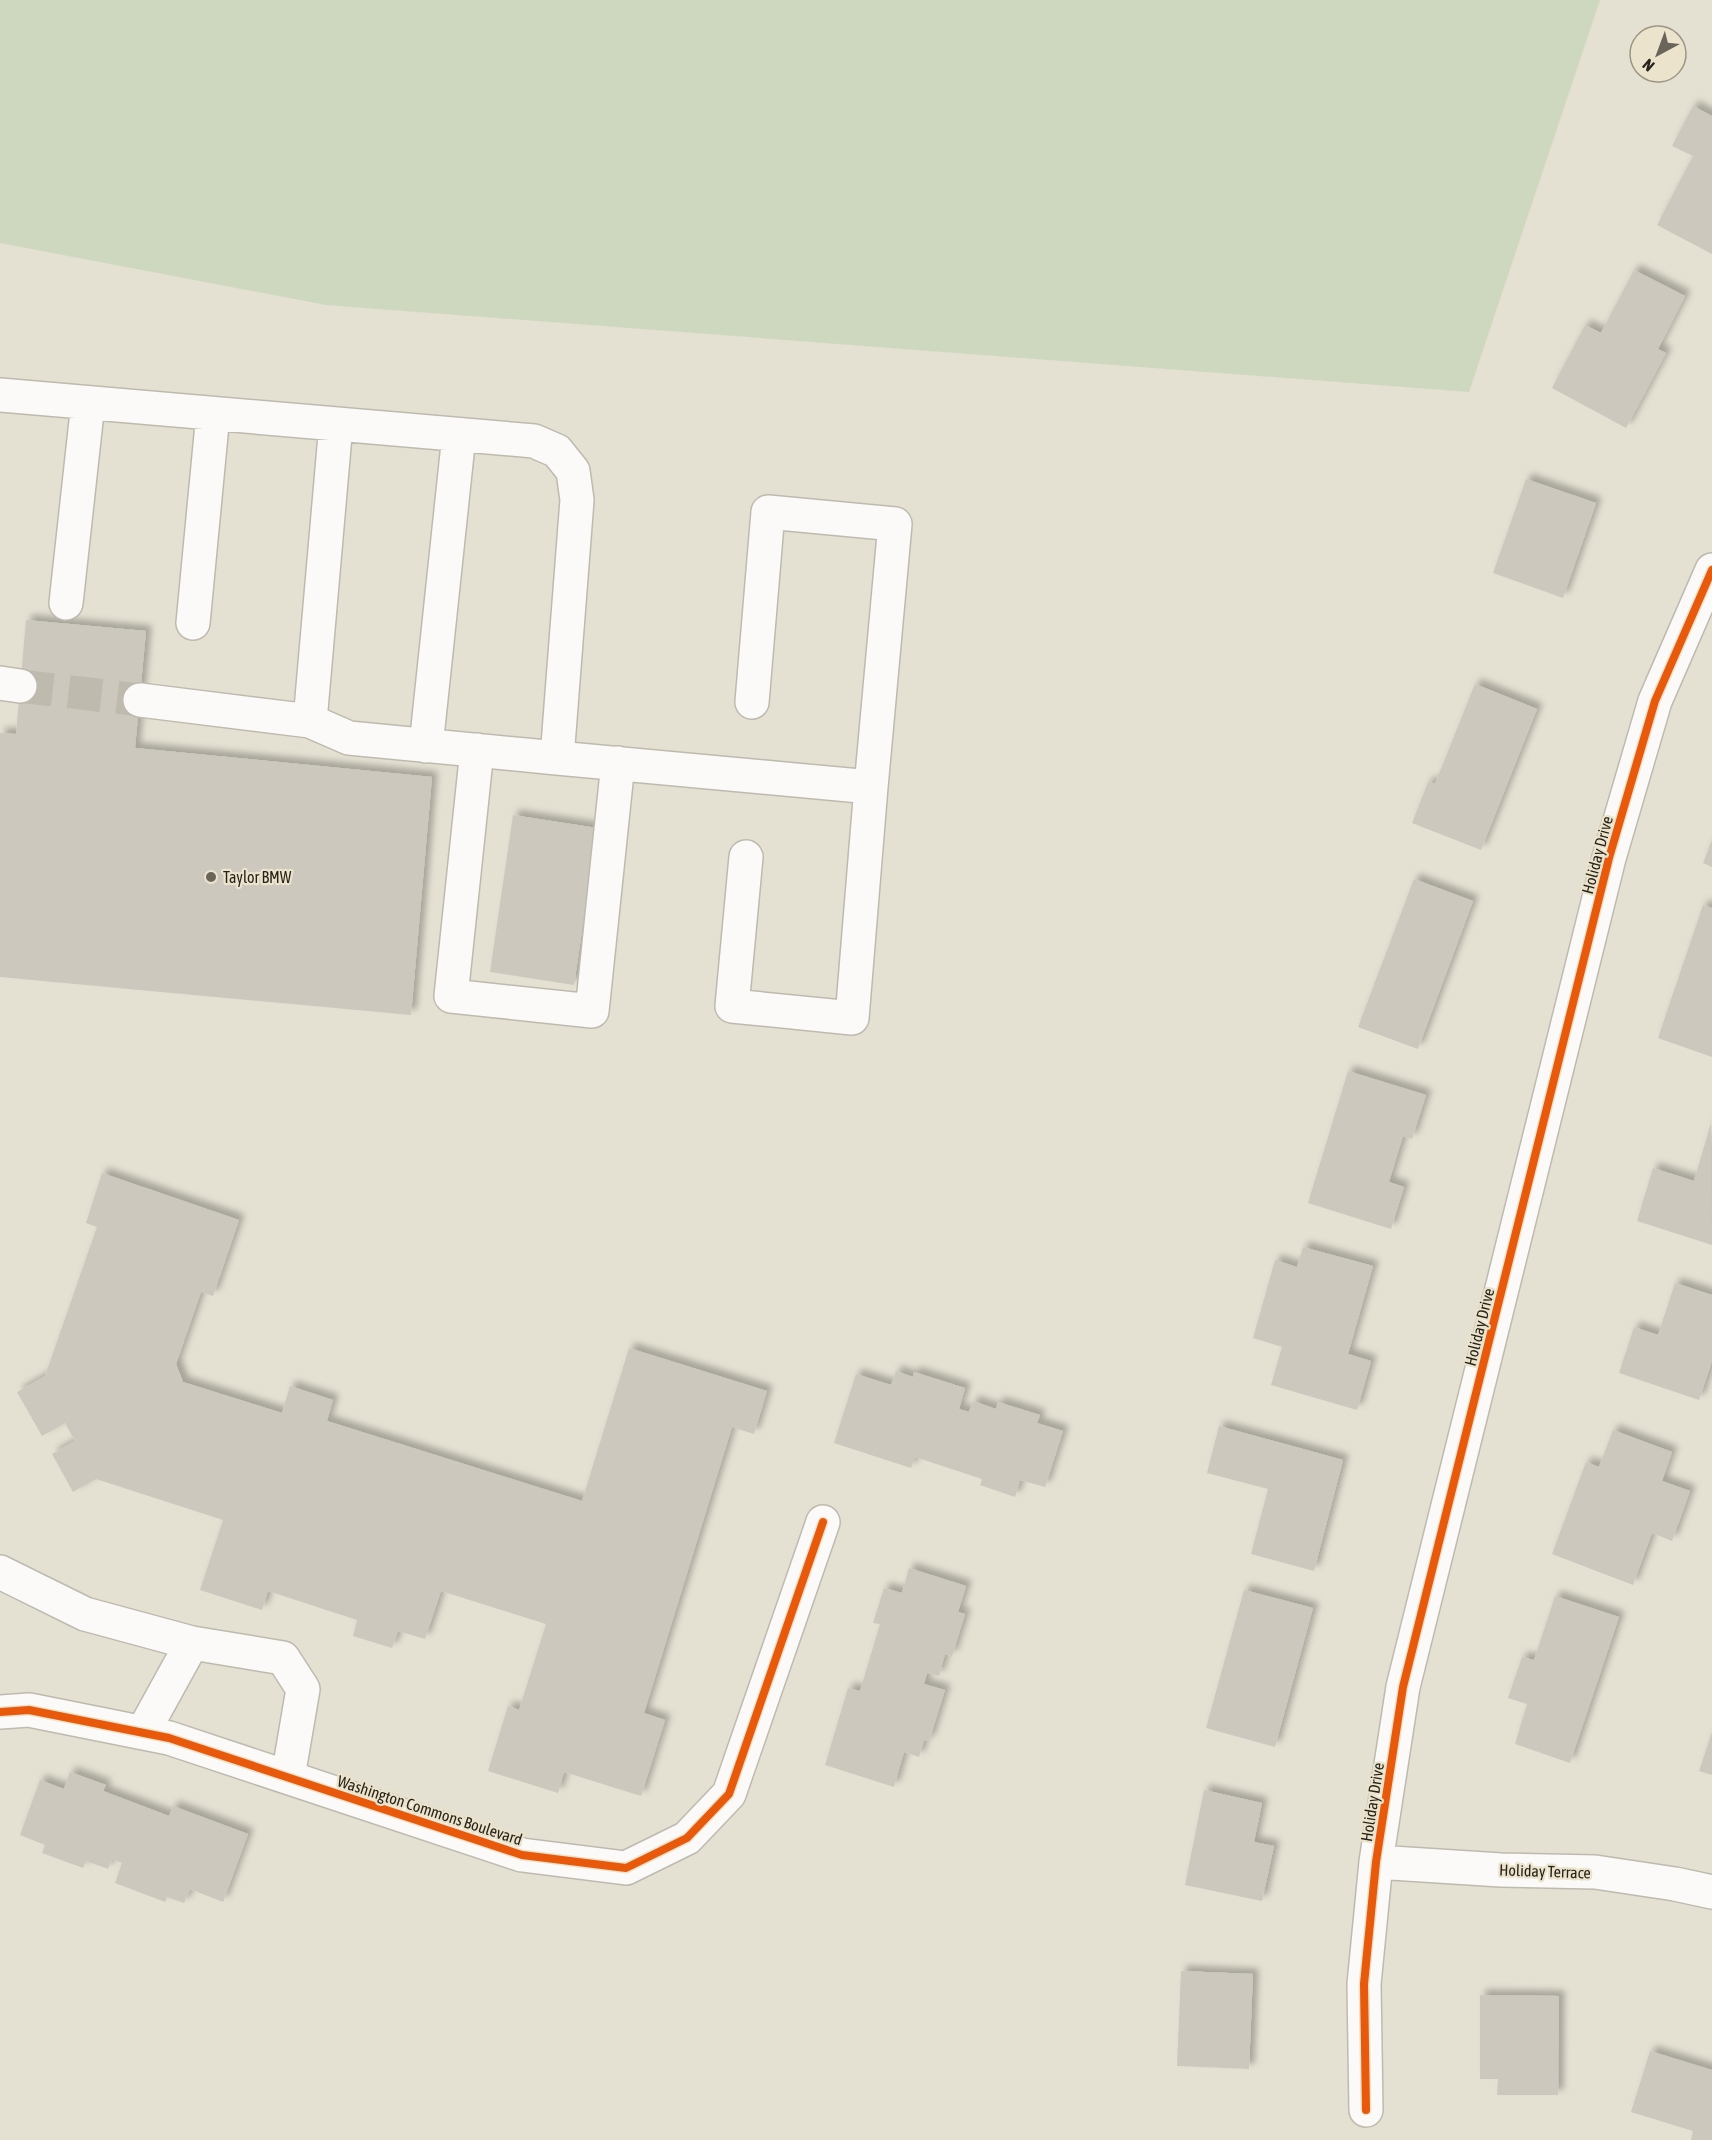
<svg xmlns="http://www.w3.org/2000/svg" width="1712" height="2140" font-family="'Asap Condensed',sans-serif">
	<defs>
		<filter id="shadow"><feDropShadow dx="5.5" dy="-5.5" stdDeviation="3" flood-color="#0004"/></filter>
	</defs>
	<rect width="100%" height="100%" fill="#e4e0d2"/>
	<!-- green -->
	<path fill="#ced8bf" d="M0,0H1600L1469,392L326,305L0,243Z"/>
	<!-- building -->
	<path fill="#ccc8be" filter="url(#shadow)" d="M1693,106L1712,116V254L1657,225L1693,156L1672,146Z
		M1634,270L1685,296L1658,349L1666,353L1626,428L1552,388L1585,325L1601,333Z
		M1526,479L1596,503L1563,598L1493,573Z
		M26,620L146,631L135,748L432,777L411,1015L0,977V733L16,734Z
		M1475,684L1537,709L1481,850L1412,823L1428,782L1435,784Z
		M513,815L597,828L574,985L490,972Z
		M1712,840V867L1703,863Z
		M1414,879L1473,901L1418,1049L1358,1027Z
		M1703,905L1712,908V1057L1658,1038Z
		M1348,1071L1426,1095L1412,1139L1403,1136L1389,1182L1404,1187L1391,1229L1308,1203Z
		M1711,1123L1712,1245L1637,1221L1653,1168L1694,1181Z
		M102,1173L239,1220L213,1296L201,1292L176,1364L183,1382L282,1413L290,1386L333,1400L327,1421L582,1501L629,1348L767,1391L754,1434L732,1427L644,1713L665,1720L641,1796L564,1772L558,1793L488,1771L508,1706L519,1710L546,1624L441,1591L425,1639L398,1631L392,1648L353,1636L357,1620L268,1591L262,1610L200,1590L223,1520L96,1479L73,1492L52,1454L75,1441L65,1423L42,1436L17,1392L45,1376L97,1227L86,1223Z
		M1303,1247L1373,1266L1348,1354L1371,1361L1357,1410L1271,1385L1282,1347L1253,1338L1275,1260L1297,1267Z
		M1675,1283L1712,1295V1361L1699,1400L1619,1373L1634,1327L1658,1335Z
		M896,1371L913,1377L914,1372L965,1388L959,1409L969,1412L973,1401L996,1409L998,1402L1040,1415L1037,1423L1063,1431L1045,1487L1020,1480L1015,1497L980,1485L982,1479L915,1457L911,1468L834,1443L856,1374L891,1385Z
		M1219,1426L1343,1460L1314,1571L1251,1554L1268,1489L1207,1473Z
		M1613,1430L1672,1452L1662,1481L1690,1491L1672,1541L1652,1533L1633,1585L1552,1554L1586,1462L1599,1467Z
		M909,1568L966,1586L958,1612L965,1614L952,1656L945,1654L939,1676L927,1673L924,1684L945,1690L929,1741L924,1740L919,1757L904,1752L894,1787L825,1765L848,1688L860,1691L880,1624L873,1623L884,1588L902,1593Z
		M1244,1590L1313,1608L1275,1747L1206,1728Z
		M1555,1596L1619,1617L1570,1763L1515,1744L1527,1704L1508,1698L1522,1657L1534,1660Z
		M1712,1732V1775L1699,1771Z
		M70,1772L106,1785L103,1791L169,1816L173,1806L248,1834L223,1902L190,1889L184,1903L167,1897L165,1902L115,1883L122,1863L112,1859L108,1869L86,1861L83,1868L42,1853L45,1845L20,1835L40,1780L64,1789Z
		M1204,1790L1262,1803L1254,1842L1274,1846L1262,1901L1185,1885Z
		M1181,1971L1253,1974L1249,2069L1177,2066Z
		M1480,1995L1559,1996L1558,2095H1497L1498,2079H1480Z
		M1650,2051L1712,2070V2140H1691L1693,2131L1631,2112Z"/>
	<g fill="none" stroke-linecap="round" stroke-linejoin="round">
		<!-- minor-tunnel -->
		<path stroke="#bebaad" stroke-width="33" stroke-dasharray="33 16" stroke-linecap="butt" d="M20,686L140,700"/>
		<!-- minor casing -->
		<g stroke="#bebaaf" stroke-width="36">
			<path id="minor" d="M0,395L534,441L557,451L573,471L577,500L557,758L871,787L895,524L768,512L752,702
				M336,424L310,721L349,738L557,758
				M66,603L88,403
				M193,623L213,414
				M0,683L20,686
				M140,700L310,721
				M426,746L459,435
				M477,750L451,996L592,1011L618,763
				M746,857L732,1006L852,1018L871,787
				M0,1572L85,1614L192,1643L283,1658L303,1689L288,1777
				M0,1712L29,1710L169,1738L522,1855L626,1868L687,1838L729,1794L823,1522
				M143,1732L192,1643
				M1376,1862L1501,1870L1595,1872L1675,1884L1712,1892
				M1366,2110L1364,1984L1376,1862L1403,1687L1609,858L1655,701L1712,570"/>
		</g>
		<!-- minor -->
		<use href="#minor" stroke="#fbfaf8" stroke-width="33"/>
		<!-- cycleway casing -->
		<g stroke="#ebe3cb" stroke-width="11">
			<path id="cycleway" d="M0,1712L29,1710L169,1738L522,1855L626,1868L687,1838L729,1794L823,1522
				M1366,2110L1364,1984L1376,1862L1403,1687L1609,858L1655,701L1712,570"/>
		</g>
		<!-- cycleway -->
		<use href="#cycleway" stroke="#e8590c" stroke-width="8"/>
	</g>
	<!-- markers -->
	<circle fill="#69655a" stroke="#ebe3cb" stroke-width="2" cx="211" cy="877" r="6"/>
	<g text-anchor="middle" stroke-width="4.5" stroke-linejoin="round" paint-order="stroke">
		<!-- street labels -->
		<g font-size="16" fill="#27231a" stroke="#ebe3cb">
			<text transform="translate(1597 855) rotate(-75)" y="6">Holiday Drive</text>
			<text transform="translate(1479 1327) rotate(-76)" y="6">Holiday Drive</text>
			<text transform="translate(1372 1802) rotate(-81)" y="6">Holiday Drive</text>
			<text transform="translate(430 1810) rotate(18)" y="6">Washington Commons Boulevard</text>
			<text transform="translate(1545 1871) rotate(2)" y="6">Holiday Terrace</text>
		</g>
		<!-- poi labels -->
		<g font-size="16" fill="#27231a" stroke="#ebe3cb" text-anchor="start">
			<text x="223" y="883">Taylor BMW</text>
		</g>
	</g>
	<!-- north arrow -->
	<g transform="translate(1658 54) rotate(221)"><circle r="28" fill="#ebe3cb" stroke="#9d9684" stroke-width="1.5"/>
	<path d="M0-4.5L10 22L0 15L-10 22Z" fill="#69655a"/>
	<text y="-9" font-size="16" font-weight="bold" text-anchor="middle" fill="#27231a">N</text>
	</g>
</svg>
